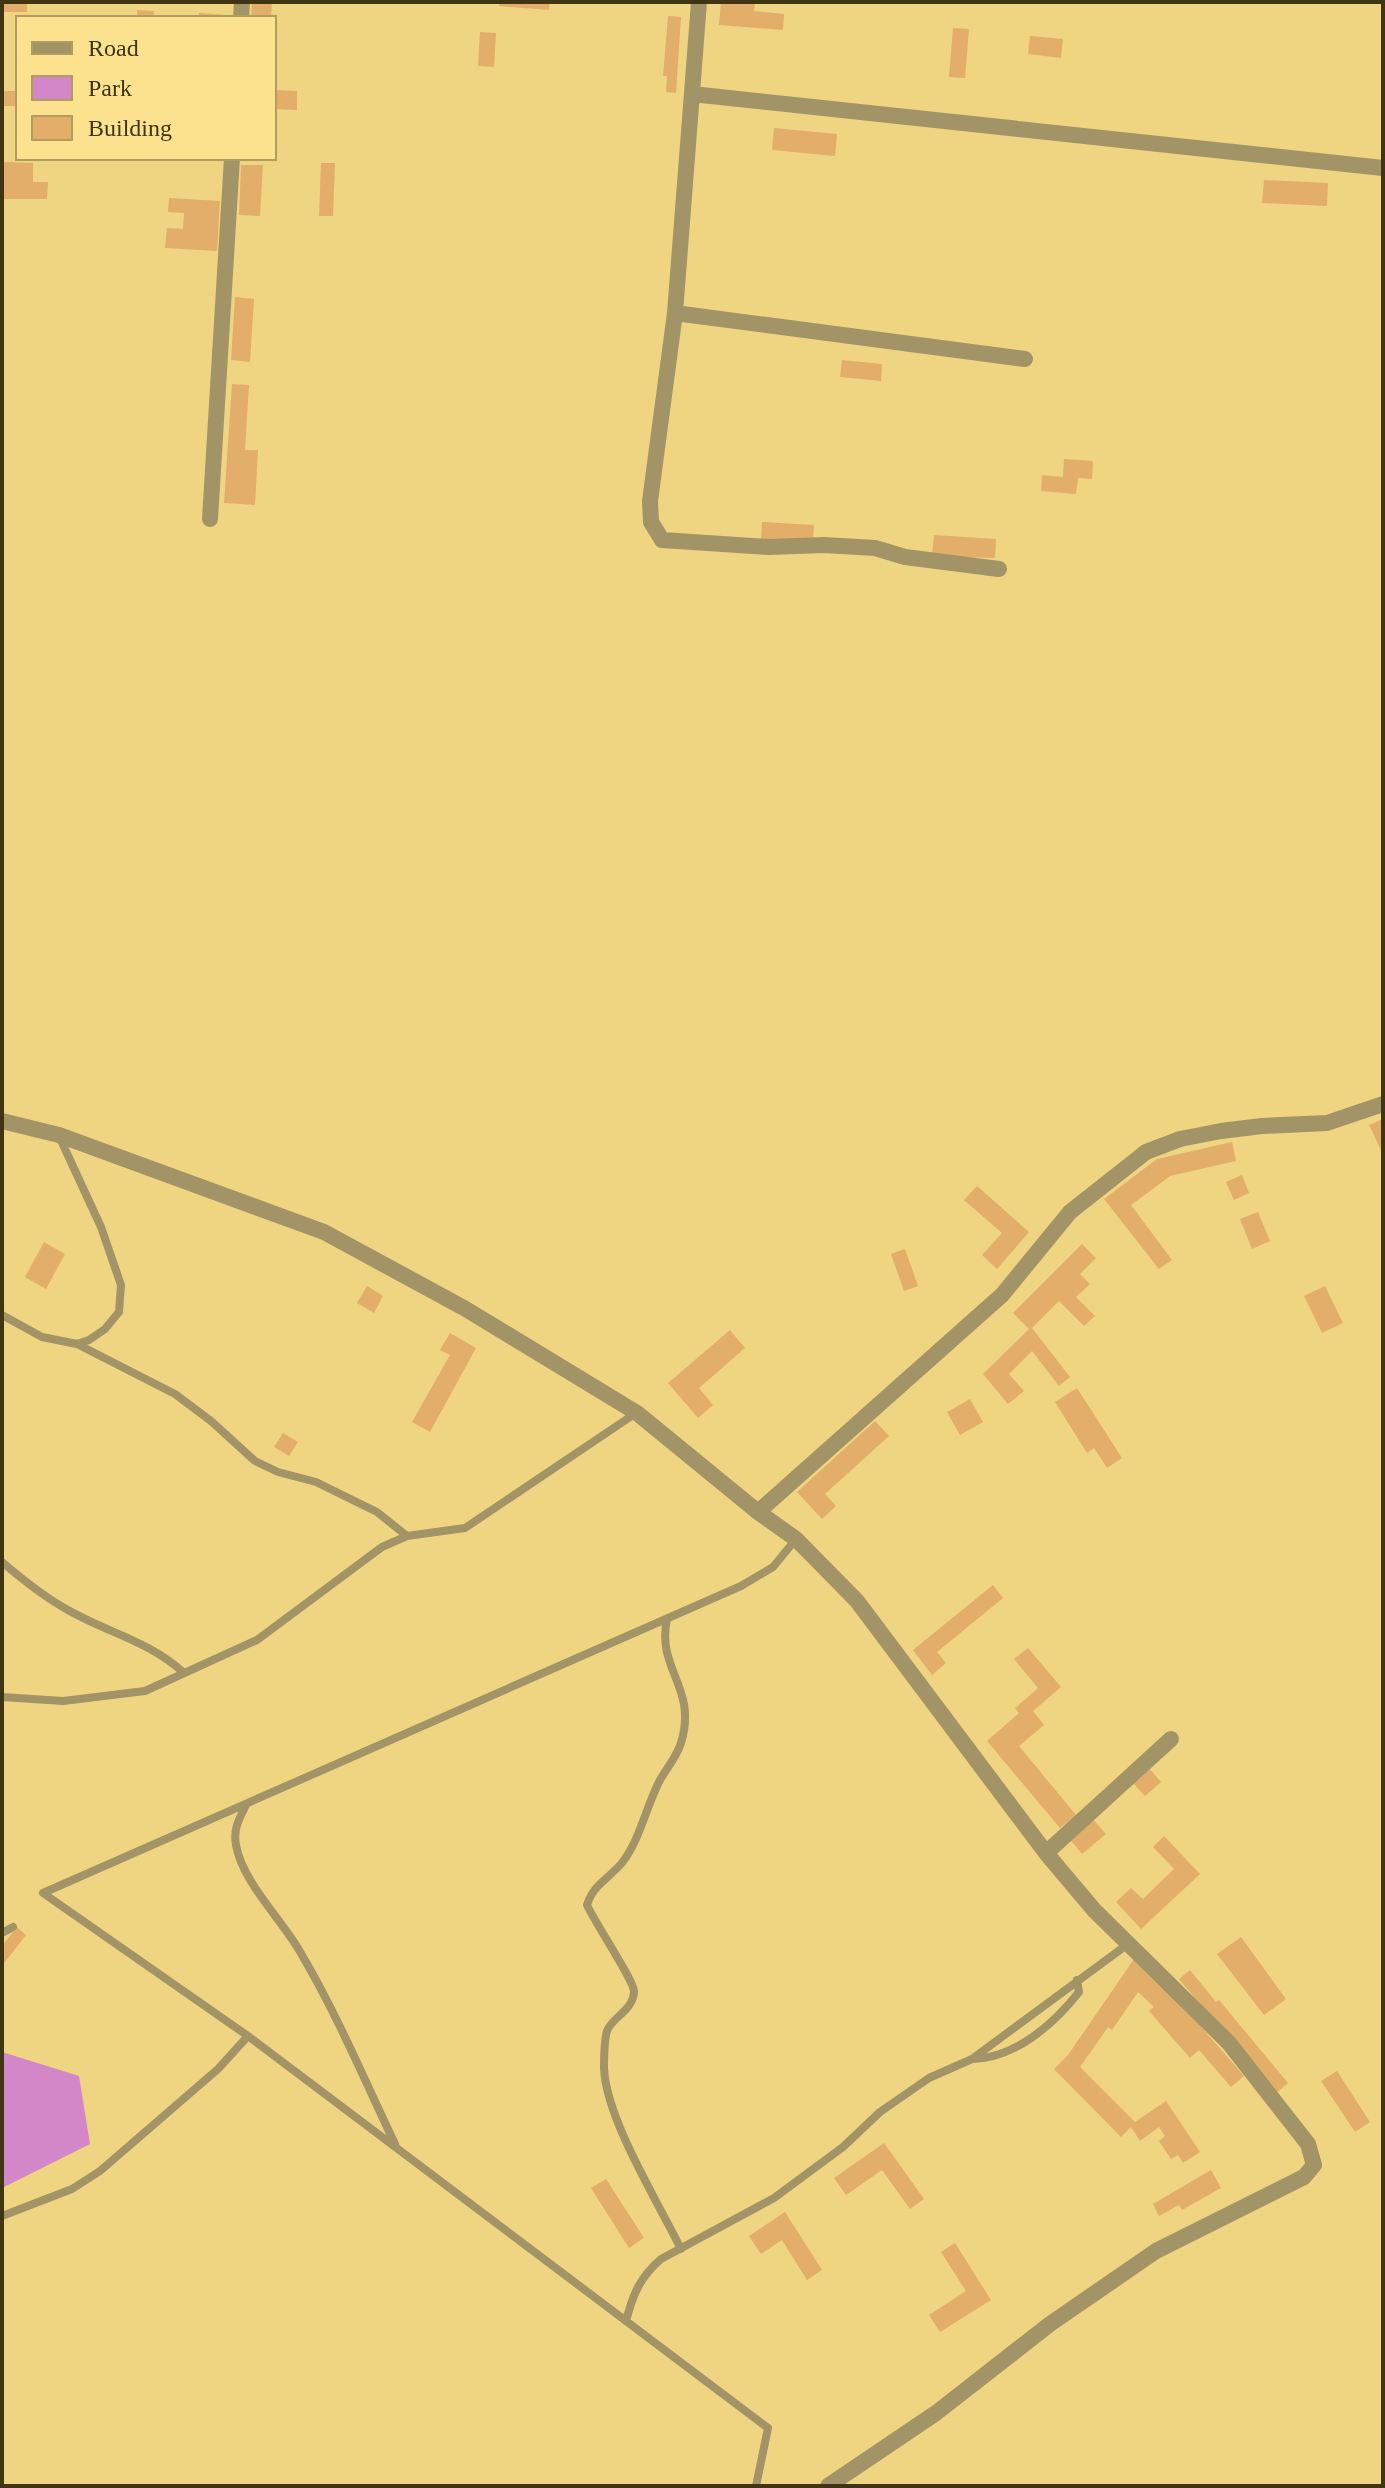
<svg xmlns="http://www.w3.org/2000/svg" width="1385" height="2488" font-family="'Times New Roman',serif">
	<rect width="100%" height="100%" fill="#efd482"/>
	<!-- green -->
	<path fill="#d387c8" d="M2,2052L79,2076L90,2144L2,2188Z"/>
	<!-- building -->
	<path fill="#e3ae69" d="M2,2H27V12H2Z
		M252,2H272L271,18H251Z
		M500,2H550L549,10L499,6Z
		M721,2H755L754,11L784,14L783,30L719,25Z
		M137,10L154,11L153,18H137Z
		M199,13L227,15V18H199Z
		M668,16L681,17L676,93L666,92L667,76H663Z
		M953,28L969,29L965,78L949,77Z
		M480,32L496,33L494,67L478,66Z
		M1030,36L1063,39L1061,58L1028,54Z
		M274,90L297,91V110L274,109Z
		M2,91H18V106H2Z
		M774,128L837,134L835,156L772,150Z
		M2,162L33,163V182H48L47,199H2Z
		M321,163H335L333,216H319Z
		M241,165H263L260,216L239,215Z
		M1264,180L1328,183L1327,206L1262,203Z
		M169,198L220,201L217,251L165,248L167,228L183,229L184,213L168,212Z
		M235,297L254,299L250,362L231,360Z
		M842,360L882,364L881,381L840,377Z
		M232,384L249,385L245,450H258L255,505L224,503Z
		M1064,459L1093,461L1092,479L1078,478L1076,494L1041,491L1042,475L1063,477Z
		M762,522L814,525L813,542L761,540Z
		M934,535L996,539L995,558L932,556Z
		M1383,1119V1154L1369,1125Z
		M1232,1142L1236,1161L1170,1176L1131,1205L1172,1260L1159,1269L1104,1199L1157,1159Z
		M1242,1175L1249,1193L1234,1200L1226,1182Z
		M977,1186L1029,1232L997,1269L982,1255L1002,1233L964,1200Z
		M1258,1212L1270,1241L1252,1249L1240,1219Z
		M44,1242L65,1254L46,1289L25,1277Z
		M1082,1244L1096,1258L1080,1274L1090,1284L1076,1297L1095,1316L1084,1326L1059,1301L1032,1328L1070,1377L1059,1386L1032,1351L1009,1374L1024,1391L1008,1404L983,1374L1029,1329L1013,1313Z
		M905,1249L918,1286L904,1291L891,1254Z
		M367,1286L383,1296L374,1313L357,1303Z
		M1325,1286L1343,1323L1322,1333L1304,1296Z
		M730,1330L745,1348L699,1388L713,1405L698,1418L668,1383Z
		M450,1333L476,1348L430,1432L412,1422L450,1355L440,1350Z
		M1077,1388L1122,1458L1107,1468L1094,1448L1087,1453L1055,1402Z
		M970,1399L983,1422L960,1435L947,1412Z
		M875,1421L889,1436L825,1494L836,1506L822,1519L797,1492Z
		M283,1433L298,1442L289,1456L274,1447Z
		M993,1585L1003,1598L937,1652L946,1663L932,1675L913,1650Z
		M1028,1648L1061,1687L1033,1711L1044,1725L1019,1746L1076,1815L1060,1828L987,1741L1019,1713L1015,1708L1038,1688L1014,1659Z
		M1148,1767L1161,1782L1145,1796L1131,1781Z
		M1091,1817L1106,1834L1082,1854L1068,1837Z
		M1164,1836L1200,1874L1141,1929L1116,1902L1131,1888L1143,1899L1174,1869L1153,1847Z
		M17,1927L26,1935L2,1966V1946Z
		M1241,1937L1286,1999L1264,2015L1217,1954Z
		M1134,1959L1171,1992L1244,2076L1231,2087L1199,2050L1190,2058L1149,2011L1154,2007L1138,1992L1112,2030L1108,2027L1080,2067L1135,2122L1166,2101L1200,2152L1183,2163L1178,2155L1171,2159L1159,2141L1165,2136L1159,2127L1140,2141L1131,2127L1121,2137L1054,2069L1068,2055Z
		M1190,1970L1216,2002L1219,2000L1288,2083L1275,2094L1179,1979Z
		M1337,2071L1370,2122L1355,2132L1321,2081Z
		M884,2143L924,2199L910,2209L882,2170L846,2195L834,2178Z
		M1211,2170L1221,2188L1182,2210L1179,2205L1159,2216L1153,2204Z
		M606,2179L644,2238L629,2248L591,2188Z
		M785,2212L822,2270L807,2280L782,2240L761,2254L749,2236Z
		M955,2243L991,2300L940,2332L929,2315L966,2291L941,2252Z"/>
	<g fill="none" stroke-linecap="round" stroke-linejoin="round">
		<!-- service -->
		<path stroke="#a39467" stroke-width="8" d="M2,1315L42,1337L77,1344L89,1340L105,1329L119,1312L121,1285L101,1227L59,1136
			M77,1344L175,1394L211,1421L255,1461L278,1472L316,1482L377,1512L407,1536
			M2,1562C23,1580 44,1597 68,1610C108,1633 149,1641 184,1673
			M667,1619C656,1670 698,1687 681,1743C677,1756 667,1768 660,1780C646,1806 640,1841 621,1864C608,1879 593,1885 587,1905C595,1923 633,1979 634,1991C634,2010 612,2017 607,2031C604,2041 604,2058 604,2068C606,2119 658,2202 681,2249
			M2,1697L63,1701L145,1691L257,1640L382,1547L407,1536L465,1528L636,1413
			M246,1805C239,1819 233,1829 236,1845C242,1881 281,1919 299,1950C336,2012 364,2079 395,2144
			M2,1933L13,1927
			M973,2059C1015,2058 1054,2024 1079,1992L1077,1980
			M2,2216L72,2189L100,2171L218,2069L248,2036
			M626,2321C633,2294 640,2277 661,2259L774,2198L843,2147L880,2112L929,2078L972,2059L1128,1944
			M756,2486L768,2428L248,2036L43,1893L741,1586L773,1567L796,1539"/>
		<!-- minor -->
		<path stroke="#a39467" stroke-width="16" d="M699,2L675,313L650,501L651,522L662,540L769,547L824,545L875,548L905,557L999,569
			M241,18L242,2
			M692,94L1383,168
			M675,313L1025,359
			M210,519L232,158
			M2,1121L59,1135L324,1232L464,1308L637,1413L758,1512L796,1539L857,1601L1046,1853L1094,1910L1229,2043L1308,2144L1314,2165L1304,2177L1156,2251L1050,2324L936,2413L828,2486
			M758,1512L1002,1295L1070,1212L1146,1152L1180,1139L1221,1131L1262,1126L1327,1123L1383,1104
			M1046,1853L1171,1739"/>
	</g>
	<!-- border -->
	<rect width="1385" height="2488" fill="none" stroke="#403512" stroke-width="8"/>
	<!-- legend -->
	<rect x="16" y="16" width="260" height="144" fill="#fce28f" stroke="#b19d5d" stroke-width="2"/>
	<rect x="32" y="42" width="40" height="12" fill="#a39467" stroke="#b19d5d" stroke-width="2"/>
	<text x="88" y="56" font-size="24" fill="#403512">Road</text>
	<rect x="32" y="76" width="40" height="24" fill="#d387c8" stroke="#b19d5d" stroke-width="2"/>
	<text x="88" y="96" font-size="24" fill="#403512">Park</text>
	<rect x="32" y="116" width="40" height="24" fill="#e3ae69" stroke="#b19d5d" stroke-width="2"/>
	<text x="88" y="136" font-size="24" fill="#403512">Building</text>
</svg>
